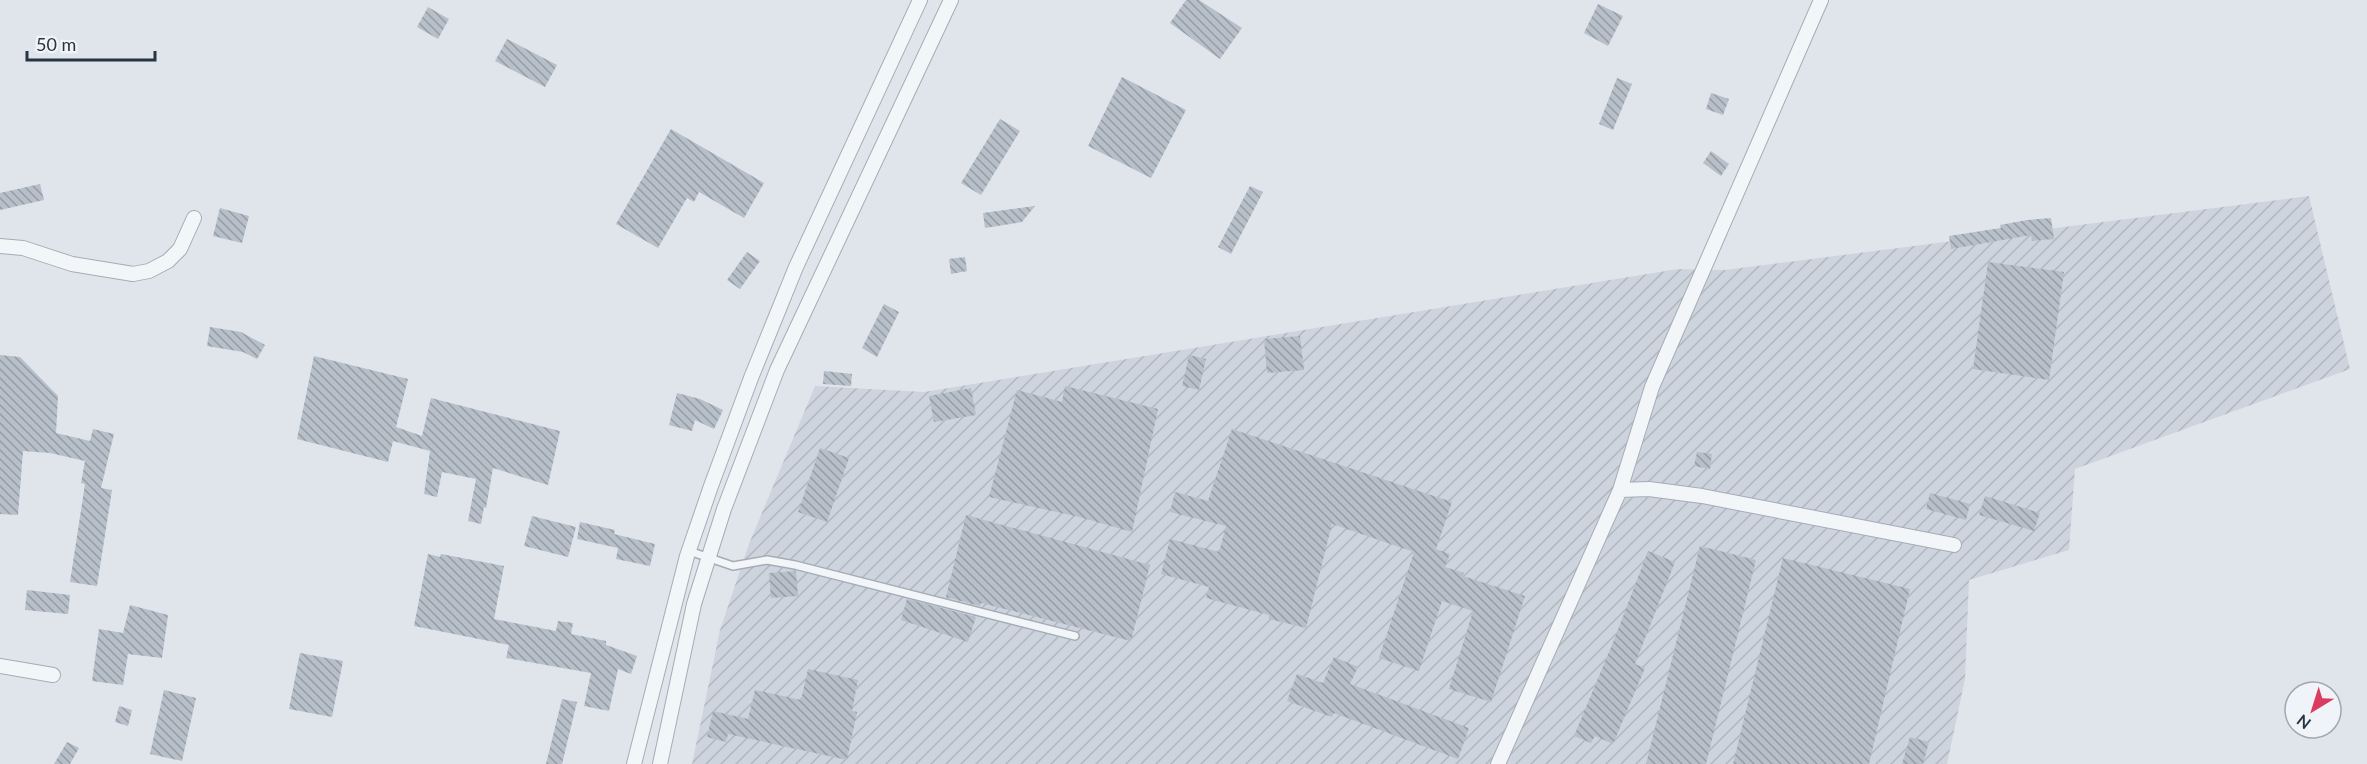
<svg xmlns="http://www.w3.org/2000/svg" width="2367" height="764" font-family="Lato,sans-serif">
	<defs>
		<pattern id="industrial-furrows" width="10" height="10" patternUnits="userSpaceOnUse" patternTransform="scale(1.5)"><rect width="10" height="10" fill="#ced4dd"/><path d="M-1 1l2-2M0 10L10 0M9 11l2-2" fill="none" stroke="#b1b7bf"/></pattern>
		<pattern id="building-back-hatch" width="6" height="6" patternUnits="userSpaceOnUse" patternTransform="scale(1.5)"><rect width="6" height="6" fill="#b7bfc9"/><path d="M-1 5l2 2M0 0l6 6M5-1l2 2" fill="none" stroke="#959ca5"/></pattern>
	</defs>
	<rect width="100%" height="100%" fill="#e0e5eb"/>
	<!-- industrial -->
	<path fill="url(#industrial-furrows)" d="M2309,196L2350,369L2075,469L2069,550L1969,580L1965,679L1947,764H692L720,630L749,544L815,386L924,392L1678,269L1725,270Z"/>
	<!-- building -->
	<path fill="url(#building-back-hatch)" d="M1186,0H1199L1242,28L1220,59L1170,23Z
		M1598,4L1623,16L1608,46L1584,33Z
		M428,7L449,19L438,39L417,27Z
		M507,39L557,65L545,87L495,61Z
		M1122,77L1186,110L1151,178L1088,146Z
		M1617,78L1632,84L1613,130L1599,124Z
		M1711,93L1729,99L1723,115L1706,109Z
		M1000,119L1020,131L981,195L961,183Z
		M671,129L764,183L744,218L699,192L694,202L687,198L658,248L616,224Z
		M1711,151L1729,164L1721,176L1703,163Z
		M40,184L44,200L0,210V193Z
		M1250,186L1263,192L1231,254L1218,247Z
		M1035,206L1022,222L985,228L983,213Z
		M220,208L249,216L242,243L213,236Z
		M2051,218L2054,239L2032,241L2031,235L1951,249L1949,236L2001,228L2000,225L2027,220Z
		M747,252L760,261L740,289L727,280Z
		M965,257L967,271L951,274L949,259Z
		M1988,262L2064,272L2049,380L1973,369Z
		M884,304L899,312L877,357L862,348Z
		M210,327L241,332L265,345L257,359L243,352L207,346Z
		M1300,336L1304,370L1267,373L1264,339Z
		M0,355L20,357L58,396L56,433L90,441L93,429L114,434L101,488L112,490L97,586L70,582L85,484L81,483L85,461L50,453L23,451L18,515L0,514Z
		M1189,355L1206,359L1199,390L1182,386Z
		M314,356L408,379L396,427L422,436L431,398L560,431L548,485L493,468L486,508L484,507L481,524L468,521L476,479L442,472L437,497L424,494L430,451L393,441L388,462L297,439Z
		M824,371L852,374L851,386L823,384Z
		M1065,386L1158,409L1132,532L1079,517L989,497L1017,390L1062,402Z
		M971,388L976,415L934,422L929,396Z
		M677,393L700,399L723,410L714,429L695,420L692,431L669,425Z
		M1232,429L1452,502L1436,549L1450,554L1445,567L1464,573L1463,576L1525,596L1491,702L1449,689L1473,611L1442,601L1419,671L1379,658L1414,552L1332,524L1306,628L1269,619V615L1206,598L1209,587L1161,574L1170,539L1219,552L1226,526L1170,512L1175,492L1208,501Z
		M820,448L849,458L827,522L798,512Z
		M1697,452L1712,454L1710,469L1694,466Z
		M1930,493L1970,504L1966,520L1926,509Z
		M1985,496L2040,513L2034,531L1979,515Z
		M966,515L1150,565L1131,641L981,603L980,606L946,597Z
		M532,516L576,527L568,557L524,546Z
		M580,522L615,530L614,534L655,544L650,566L616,559L618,548L577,539Z
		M1700,546L1756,560L1706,764H1646Z
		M1648,551L1675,562L1635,664L1645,668L1613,744L1595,736L1591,743L1574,736L1614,640Z
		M428,554L440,557L441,554L504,566L494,619L556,631L558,621L573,623L571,634L606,641V645L637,656L631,674L618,669L609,711L584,706L591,673L506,658L509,645L414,626Z
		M1783,558L1910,589L1869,764H1733Z
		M796,571L798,596L771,598L769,573Z
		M27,590L70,595L68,614L25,610Z
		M907,599L976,617L968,642L901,620Z
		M130,605L168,615L162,658L128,654L123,685L92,681L99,629L123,633Z
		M300,653L343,661L332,717L289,709Z
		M1334,657L1358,667L1350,684L1469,728L1458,759L1334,713L1332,717L1287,701L1297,674L1323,683Z
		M808,669L858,680L852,711L857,712L847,760L728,734L726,742L707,737L713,711L748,719L755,690L801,700Z
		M164,690L196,698L182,761L150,754Z
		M562,699L577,702L562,764H546Z
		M119,706L132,710L128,726L115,722Z
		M1910,737L1929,742L1923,764H1902Z
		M67,742L79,748L70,764H54Z"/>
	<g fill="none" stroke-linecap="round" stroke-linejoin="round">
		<!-- lane casing -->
		<g stroke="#a5acb6" stroke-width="10">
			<path id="lane" d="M689,551L733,566L767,560L795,565L1075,636"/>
		</g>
		<!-- street casing -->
		<g stroke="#a5acb6" stroke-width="16">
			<path id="street" d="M0,246L23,248L72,264L133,274L149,271L168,261L180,249L194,218
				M1620,490L1649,489L1702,496L1954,545
				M0,666L53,675
				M634,764L687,556L711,486L751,378L796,267L920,0
				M660,764L694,604L724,509L777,370L951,0
				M1498,764L1620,490L1652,387L1821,0"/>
		</g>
		<!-- lane -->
		<use href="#lane" stroke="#f3f6f8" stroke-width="7"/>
		<!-- street -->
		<use href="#street" stroke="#f3f6f8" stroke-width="14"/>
	</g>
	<!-- north arrow -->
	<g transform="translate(2313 710) rotate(218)"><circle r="28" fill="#f0f4f8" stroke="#a0a7b0" stroke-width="1.5"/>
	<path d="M0-4.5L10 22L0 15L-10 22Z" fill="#da3b5e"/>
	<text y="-9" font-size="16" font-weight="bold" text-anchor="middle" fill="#273444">N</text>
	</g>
	<!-- scale -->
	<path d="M27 51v9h128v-9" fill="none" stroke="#273444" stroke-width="3"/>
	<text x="36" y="51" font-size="18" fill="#273444" stroke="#f0f4f8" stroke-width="4.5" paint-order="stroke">50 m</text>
</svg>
